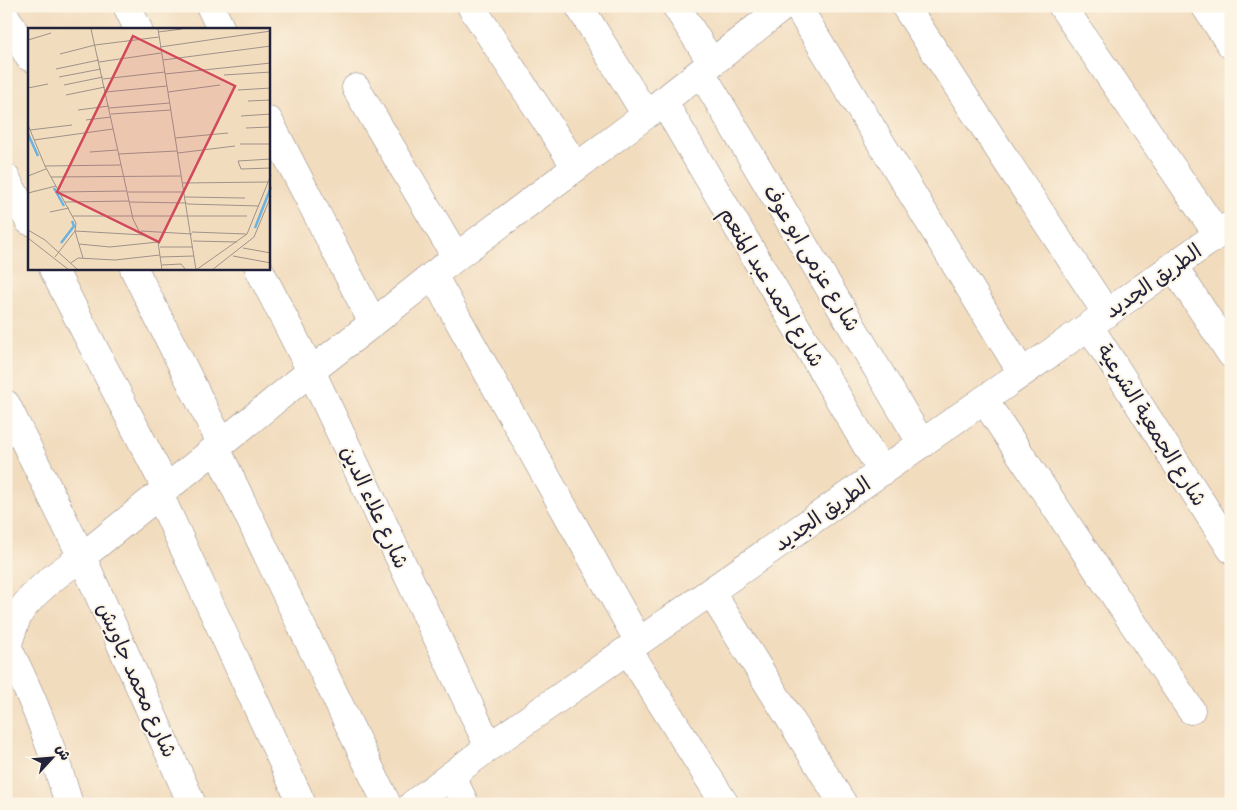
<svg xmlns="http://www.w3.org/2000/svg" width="1237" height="810" font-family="Itim,'Playpen Sans Arabic',sans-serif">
	<rect width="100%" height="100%" fill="#fcf5e5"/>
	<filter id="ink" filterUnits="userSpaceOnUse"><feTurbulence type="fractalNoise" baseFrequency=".02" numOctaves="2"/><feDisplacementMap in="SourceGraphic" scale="10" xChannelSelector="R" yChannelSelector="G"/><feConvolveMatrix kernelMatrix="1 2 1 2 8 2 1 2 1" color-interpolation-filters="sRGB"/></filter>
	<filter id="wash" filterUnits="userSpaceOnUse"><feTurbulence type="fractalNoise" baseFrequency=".0096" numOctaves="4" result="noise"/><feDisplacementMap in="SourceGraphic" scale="20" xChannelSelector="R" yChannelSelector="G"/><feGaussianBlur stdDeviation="1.12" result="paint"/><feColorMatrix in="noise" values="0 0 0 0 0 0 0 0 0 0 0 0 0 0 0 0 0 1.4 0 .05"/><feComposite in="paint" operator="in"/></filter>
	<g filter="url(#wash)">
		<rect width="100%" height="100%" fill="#f2dcbe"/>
	</g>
	<g filter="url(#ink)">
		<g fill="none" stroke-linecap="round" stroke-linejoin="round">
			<!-- street casing -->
			<g stroke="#8a7f7c" stroke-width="29">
				<path id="street" d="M127,6L138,29
					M210,6L221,29
					M471,6L576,167
					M579,6L646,115
					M676,6L712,63
					M797,6L1022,373
					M905,6L1107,314
					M1062,6L1218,235
					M1205,6L1231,45
					M6,17L29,57
					M701,72L922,444
					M356,88L456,257
					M663,101L882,472
					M269,121L373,323
					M6,178L29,221
					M1174,267L1231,354
					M53,269L166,488
					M134,269L221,443
					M259,269L311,371L489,747
					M433,275L639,642
					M1089,326L1231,549
					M984,400L1191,710
					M6,404L82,557L192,804
					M216,448L387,804
					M159,494L302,804
					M711,592L843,804
					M7,646C24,680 39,714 51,749C58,767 63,785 69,804
					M628,650L725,804
					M6,653C8,643 15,620 20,612C34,591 61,571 82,557L311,371L373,323L456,257L646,115L784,6
					M451,775L465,804
					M413,804L489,747L1089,326L1231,225"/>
			</g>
			<!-- street -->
			<use href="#street" stroke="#fff" stroke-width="28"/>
		</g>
	</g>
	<g text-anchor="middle" stroke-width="4" stroke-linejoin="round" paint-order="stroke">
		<!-- street labels -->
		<g font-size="21" fill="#22223b" stroke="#fcf5e5">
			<text transform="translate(812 258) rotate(59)" y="7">شارع عزمى ابو عوف</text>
			<text transform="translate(1153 281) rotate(-35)" y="7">الطريق الجديد</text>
			<text transform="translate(772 287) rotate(59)" y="7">شارع احمد عبد المنعم</text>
			<text transform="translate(1152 425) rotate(58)" y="7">شارع الجمعية الشرعية</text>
			<text transform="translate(375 507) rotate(65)" y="7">شارع علاء الدين</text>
			<text transform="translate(822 514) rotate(-35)" y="7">الطريق الجديد</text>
			<text transform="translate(137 680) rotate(66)" y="7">شارع محمد جاويش</text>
		</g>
	</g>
	<!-- overview -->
	<g transform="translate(28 28)">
		<rect width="242" height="242" fill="#f2dcbe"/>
		<path fill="none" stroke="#6ab2e1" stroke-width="2.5" d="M0,106L10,128M26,160L36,178M227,200L243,159M33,215L46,198L44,193"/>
		<path fill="none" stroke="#9f928a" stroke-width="1" d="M63,1L105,191L111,203L130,214L134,242M130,1L168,242M130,4L154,1M0,12L23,5M132,19L243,3M32,26L67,17L131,9M135,32L243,18M71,34L133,25M28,41L71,32M137,46L243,35M196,47L243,44M31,49L73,41M75,51L137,44M36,57L75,49M0,60L20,56M210,62L243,60M78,64L139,58M140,64L192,57M38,67L77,59M220,73L243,72M81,80L142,75M50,82L81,78M83,86L143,82M213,88L243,86M58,92L83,89M0,97L17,138L48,195L47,203L27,229M218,100L243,99M2,102L44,97M147,110L200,105M6,112L85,101M212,116H243M62,124L89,122M150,125L207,118M90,126L149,123M243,131L210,133L213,141L243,140M17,138L93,137M0,148L18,141M23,149L153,148M154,155L240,154M31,164L98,163M99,164H156M0,165L28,158M157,169L217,170M37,174L101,173M101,174L159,175M159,176L231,178M22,184L41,180M45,188H219M0,202L17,212L50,242M113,203L164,206M164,204L218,206M0,210L41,242M165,213L209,214M51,216L82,219L130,214M132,219H165M215,220L243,225M205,228L243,235M132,229L166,228M55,230L47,203L116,207M43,235L50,230L87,232L132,227M134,237L153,236L158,242M168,242L219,206L243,147M184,242L226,209L243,168"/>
		<path fill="#d1495b" fill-opacity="0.15" stroke="#d1495b" stroke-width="2.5" d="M105,8L207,58L131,214L29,164Z"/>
		<rect width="242" height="242" fill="none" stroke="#22223b" stroke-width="2.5"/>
	</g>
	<!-- margin -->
	<rect width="1237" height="810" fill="none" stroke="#fcf5e5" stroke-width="25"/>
	<!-- north arrow -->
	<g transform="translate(52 758) rotate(64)" stroke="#fcf5e5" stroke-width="4" paint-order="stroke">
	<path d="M0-4L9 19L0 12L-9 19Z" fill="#22223b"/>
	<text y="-8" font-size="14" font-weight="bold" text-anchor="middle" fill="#22223b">ش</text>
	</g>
</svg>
